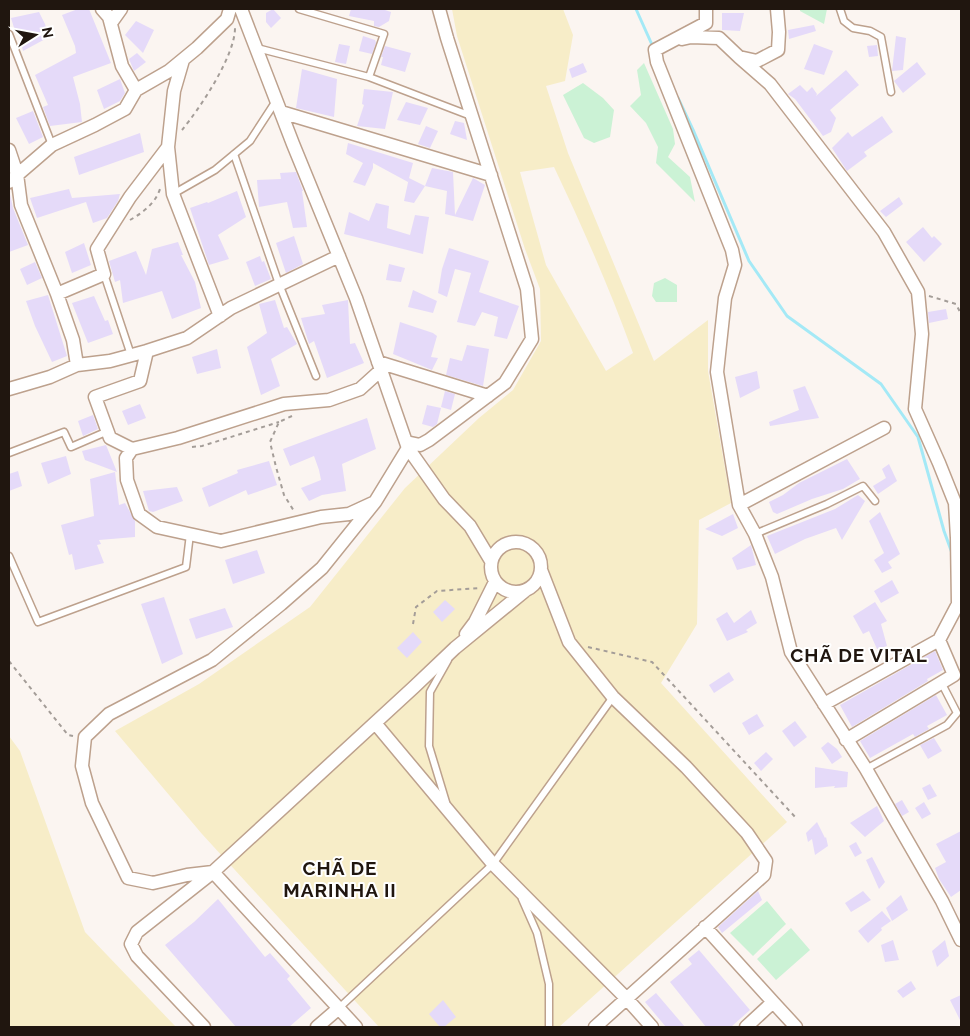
<svg xmlns="http://www.w3.org/2000/svg" width="970" height="1036" font-family="Raleway,sans-serif">
	<rect width="100%" height="100%" fill="#fbf5f1"/>
	<!-- green -->
	<path fill="#cbf2d5" d="M800,9H827L824,24L800,11Z
		M644,63L673,129L675,144L668,157L690,177L695,202L656,163L658,147L646,123L630,106L641,95L637,70Z
		M583,83L603,98L614,110L610,137L594,143L584,138L563,95Z
		M665,278L677,285V302H656L652,296L654,283Z
		M767,901L786,924L753,956L730,933Z
		M791,928L810,950L776,980L757,959Z"/>
	<!-- sand -->
	<path fill="#f7edc8" fill-rule="evenodd" d="M452,9H563L573,35L565,81L546,86L568,153L654,361L708,320V371L731,503L699,520L697,624L661,683L787,822L559,1027H379L202,834L115,731L199,684L310,607L405,488L479,418L513,390L541,341L540,289L525,249L457,36ZM554,167C583,228 610,289 633,353L606,371L546,265L520,172Z
		M9,736L20,751L85,932L176,1027H9Z"/>
	<g fill="none" stroke-linecap="round" stroke-linejoin="round">
		<!-- stream -->
		<path stroke="#a4e9f6" stroke-width="3" d="M636,9L653,47
			M678,98L694,132L749,261L787,316L881,384L918,437L944,531L952,553"/>
	</g>
	<!-- building -->
	<path fill="#e5daf9" d="M78,9H89L111,63L73,77L80,104L82,122L50,126L43,107L48,105L35,75L76,53L75,46L62,15Z
		M273,9L281,18L271,28L266,22V13Z
		M351,9H382L391,12L389,21L379,27L374,26V21L349,16Z
		M39,12L45,24L49,37L23,51L18,30L15,31L11,18Z
		M722,13H744L740,31L722,30Z
		M136,21L154,30L143,53L125,35Z
		M814,25L816,31L789,39L788,30Z
		M363,36L375,40L376,43L372,54L359,51Z
		M896,36L906,38L903,70L892,71Z
		M339,44L350,46L346,64L335,62Z
		M814,44L833,51L824,75L804,69Z
		M877,45L878,56L869,57L867,46Z
		M385,46L411,53L405,72L381,65L383,57H381Z
		M137,53L146,62L134,71L129,59Z
		M917,62L926,74L903,93L894,81Z
		M583,63L587,72L572,78L569,69Z
		M302,69L337,79L334,117L296,108Z
		M846,70L859,85L830,110L836,118L831,132L823,136L795,99L788,94L800,85L807,92L812,87L817,94L816,96Z
		M120,79L125,93L120,101L104,109L97,90Z
		M364,89L393,92L385,129L357,126L364,105L362,104Z
		M406,102L428,108L420,125L397,120Z
		M33,111L43,137L29,144L16,118Z
		M882,116L893,132L864,152L867,156L847,171L832,148L848,132L852,137Z
		M455,121L464,123L467,140L450,134Z
		M426,126L438,131L430,148L418,144Z
		M140,133L144,152L79,175L74,157Z
		M348,143L413,163L408,182L373,163V168L365,186L353,182L363,163L346,154Z
		M432,168L453,172L455,215L473,178L485,185L473,221L445,214L447,191L425,186Z
		M296,172L303,191H302L307,227L293,228L287,202L259,207L257,180L281,179L280,173Z
		M409,178L425,186L414,203L404,201Z
		M69,189L72,198L120,194L118,201L107,218L93,223L86,202L37,218L30,198Z
		M237,191L246,217L218,235L229,259L209,265L190,208L207,202L208,203Z
		M9,194H10L13,208L28,245L9,252Z
		M899,197L903,204L886,217L880,211Z
		M376,203L389,206L387,228L410,235L415,215L429,217L423,254L344,234L349,212L369,221Z
		M923,227L932,238L934,236L942,244L924,262L906,242Z
		M294,236L303,264L286,273L276,243Z
		M178,242L183,255H181L195,282L201,308L172,319L162,291L123,303L120,280L115,282L109,261L136,251L146,275L152,249Z
		M84,243L91,265L72,273L65,252Z
		M449,248L489,261L479,292L519,306L507,339L494,336L498,317L482,312L475,326L457,322L471,273L455,269L447,297L438,293L442,269Z
		M260,256L262,262L264,261L271,279L255,286L246,262Z
		M35,262L42,278L27,285L20,269Z
		M389,264L405,268L401,282L386,280Z
		M413,290L437,301L433,313L408,307Z
		M48,295L67,356L52,362L35,326L26,301Z
		M94,296L105,321L108,320L113,334L88,343L72,303Z
		M275,300L284,328L287,327L297,344L271,359L280,386L261,395L247,347L267,333L259,304Z
		M348,300L350,344L355,343L364,363L327,378L314,341L309,344L301,318L325,314L322,305Z
		M946,309L948,319L929,323L928,312Z
		M400,322L433,333L437,336L431,357L438,358L432,370L393,354Z
		M467,345L489,349L483,386L446,375L450,358L462,361Z
		M217,349L221,368L197,374L192,357Z
		M757,371L760,388L740,398L735,377Z
		M805,386L819,418L770,426L769,422L799,410L793,390Z
		M445,391L455,394L451,410L441,407Z
		M140,404L146,418L128,425L122,411Z
		M427,405L441,408L437,424L433,427L422,424Z
		M93,415L98,429L83,436L78,421Z
		M367,418L376,449L342,464L346,491L322,495L309,501L301,488L321,480L319,470L314,456L290,466L283,449Z
		M106,445L117,472L85,460L82,451Z
		M66,456L71,474L48,484L41,463Z
		M847,459L860,479L843,489L812,499L777,514L773,512L769,502L783,495L799,483Z
		M269,461L277,485L248,495L246,490L209,507L202,488L238,473L237,470Z
		M889,464L897,481L878,494L873,486L886,478L882,469Z
		M18,471L22,486L9,491V474Z
		M115,472L119,505L125,503L135,521V537L99,540L101,544L97,545L104,563L75,570L72,554L69,555L61,525L94,516L90,479Z
		M177,487L183,501L153,512L149,511L143,491Z
		M858,495L865,501L842,540L836,528L805,539L775,554L767,536L835,509Z
		M880,512L900,554L888,562L892,568L882,573L874,560L884,553L869,521Z
		M733,514L738,528L722,536L705,529Z
		M751,545L756,565L737,570L732,558Z
		M257,550L265,573L233,584L225,560Z
		M892,580L899,593L881,603L874,591Z
		M164,597L183,654L162,664L141,604Z
		M445,600L455,609L442,622L433,612Z
		M875,602L887,621L881,624L887,646L877,649L869,631L863,634L853,616Z
		M225,608L233,627L196,639L189,619Z
		M751,610L757,623L746,630L748,632L727,641L716,619L727,612L734,623Z
		M413,632L422,642L407,658L397,648Z
		M935,651L943,670L927,679L928,681L852,727L840,705Z
		M729,672L734,680L714,693L709,685Z
		M936,695L947,715L927,726L929,729L915,737L913,734L870,758L860,741Z
		M757,714L764,726L749,735L742,723Z
		M795,721L807,737L794,747L782,731Z
		M934,738L942,751L928,759L920,745Z
		M828,742L837,749L842,757L832,764L821,748Z
		M766,752L773,759L761,771L754,763Z
		M815,767L848,772L847,787L834,788L835,786L815,788Z
		M930,784L937,796L928,800L922,788Z
		M902,800L909,812L902,816L895,804Z
		M924,802L931,814L922,819L915,808Z
		M877,806L884,821L865,837L850,823Z
		M817,822L825,838L826,837L828,846L815,855L812,839L808,842L806,833Z
		M961,831V890L951,897L939,879L935,868L946,862L936,844Z
		M856,842L862,853L855,857L849,846Z
		M872,857L885,882L879,889L866,860Z
		M758,891L762,900L722,933L718,927Z
		M863,891L871,900L851,912L845,903Z
		M901,895L908,910L892,921L886,908Z
		M218,899L265,957L270,953L290,976L287,979L311,1008L289,1027H236L165,945L194,922Z
		M882,911L891,921L881,928L882,930L868,943L858,931Z
		M893,940L899,960L885,962L881,945Z
		M945,940L949,956L937,967L932,951Z
		M699,950L750,1010L731,1027H706L670,982L692,964L688,959Z
		M911,981L916,989L903,998L897,991Z
		M656,993L685,1027H666L645,1002Z
		M961,995V1022L950,1000Z
		M443,1000L456,1017L444,1027H440L429,1014Z"/>
	<g fill="none" stroke-linecap="round" stroke-linejoin="round">
		<!-- service casing -->
		<g stroke="#bda18d" stroke-width="9">
			<path id="service" d="M299,9L384,34L369,77L471,116
				M840,9L844,21L853,28L870,31L881,37L891,92
				M9,34L52,145
				M257,48L369,77
				M234,154L279,284L316,376
				M173,194L215,170L250,141L276,101
				M104,274L131,355
				M9,453L64,432L71,447L108,431
				M755,534L827,504L863,486L875,501
				M9,556L38,622L186,567L190,534
				M866,769L947,725L957,713L941,682
				M446,802L429,746L430,692L448,660
				M522,899L537,933L549,984V1027
				M339,1008L493,864L613,697"/>
		</g>
		<!-- minor casing -->
		<g stroke="#bda18d" stroke-width="15">
			<path id="minor" d="M241,9L293,144L356,298L408,448L444,499L470,526L491,561
				M706,9V23L655,50L657,62L732,250L735,265L725,298L717,372L739,505L755,534L772,577L791,652L866,769L942,901L961,940
				M111,23L121,9
				M682,39L691,37L719,38L739,57L757,61L778,50L779,32L777,9
				M739,57L770,84L884,232L918,292L922,334L915,409L939,463L955,503L957,538L958,604L939,640
				M183,60L174,91L168,147L173,194L220,316
				M136,90L169,71L197,48L227,19L230,9
				M281,112L491,175
				M9,150L17,174L21,205L57,294
				M9,182L52,145L95,125L125,109L136,90L122,66L109,17L102,9
				M339,256L231,308L187,338L147,351L140,381L95,397L110,438L132,449L178,438L284,404L329,400L360,389L381,370
				M378,362L488,396
				M77,365L73,340L57,294L104,274L97,249L130,197L168,147
				M9,389L50,377L77,365L110,361L147,351
				M406,442L420,445L429,440L505,383L532,339L527,289L447,38L439,9
				M132,449L126,458L127,480L139,514L157,527L221,541L321,517L349,514L375,502L408,448
				M739,505L884,428
				M491 567a25 25 0 1 1 50 0a25 25 0 1 1-50 0Z
				M541,570L569,642L613,697L686,767L747,833L766,861L764,875L595,1027
				M466,634L475,622L495,582
				M824,704L939,640L954,675L846,740
				M375,723L493,864L627,999L652,1027
				M705,927L773,1002
				M204,1027L137,956L131,944L137,932L213,872L414,687L455,648L526,590
				M317,1027L339,1008
				M356,1027L213,872L187,875L153,883L128,878L92,803L82,766L85,737L109,714L212,660L281,604L322,568L375,502
				M746,1027L773,1002L796,1027"/>
		</g>
		<!-- path -->
		<path stroke="#a49d98" stroke-width="2" stroke-dasharray="4 4" stroke-linecap="butt" d="M182,130C200,108 235,56 235,28
			M130,220C142,213 155,204 160,189
			M929,296L956,304L961,314
			M292,416L279,422L270,442L276,467L284,495L294,511
			M192,447L202,446L279,422
			M413,624L416,607L437,591L480,588
			M588,647L652,662L797,819
			M9,661L68,735L73,736"/>
		<!-- service -->
		<use href="#service" stroke="#fff" stroke-width="6"/>
		<!-- minor -->
		<use href="#minor" stroke="#fff" stroke-width="12"/>
	</g>
	<g text-anchor="middle" stroke-width="4" stroke-linejoin="round" paint-order="stroke">
		<!-- district labels -->
		<g font-size="19" font-weight="bold" letter-spacing="1" fill="#20160f" stroke="#fff">
			<text x="859" y="662">CHÃ DE VITAL</text>
			<text x="340" y="875">CHÃ DE<tspan x="340" dy="22">MARINHA II</tspan></text>
		</g>
	</g>
	<!-- border -->
	<rect width="970" height="1036" fill="none" stroke="#20160f" stroke-width="20"/>
	<!-- north arrow -->
	<g transform="translate(35 35) rotate(79)" stroke="#ffffff" stroke-width="4" paint-order="stroke">
	<path d="M0-4L9 19L0 12L-9 19Z" fill="#20160f"/>
	<text y="-8" font-size="14" font-weight="bold" text-anchor="middle" fill="#20160f">N</text>
	</g>
</svg>
